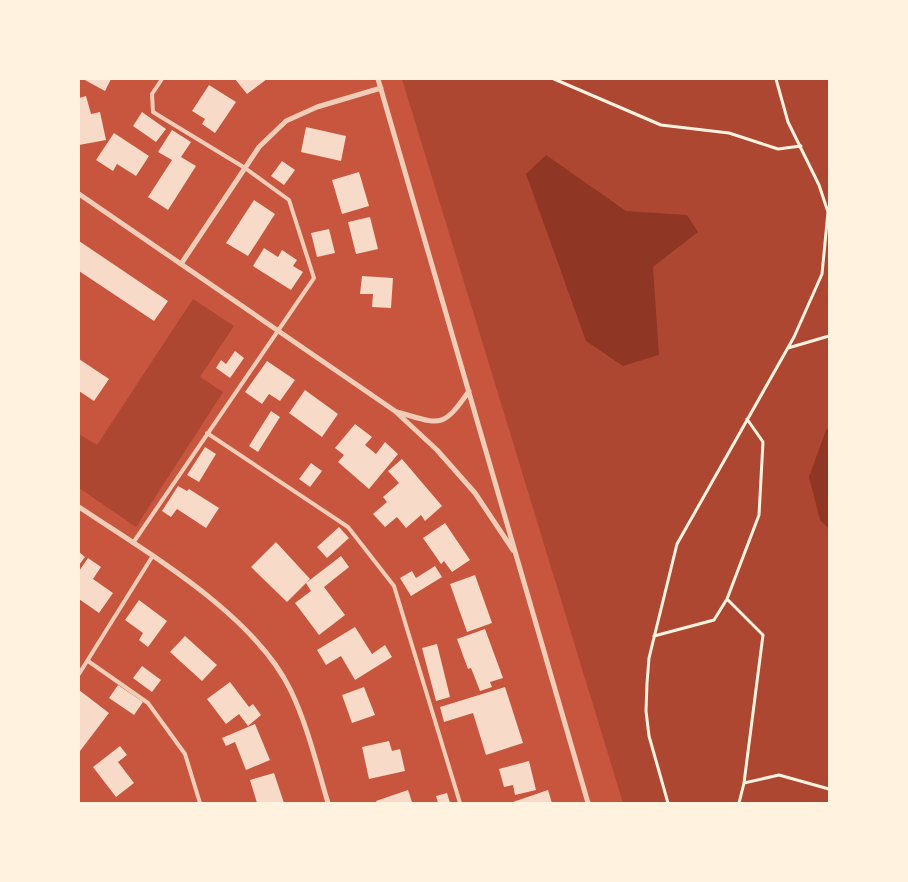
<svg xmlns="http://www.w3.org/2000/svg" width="908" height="882" font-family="'Archivo Narrow',sans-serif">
	<rect width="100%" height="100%" fill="#c8553d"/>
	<!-- green -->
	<path fill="#ae4732" d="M402,79H829V803H623Z
		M193,299L234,326L200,377L223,392L136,527L79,488V434L97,445Z"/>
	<!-- water -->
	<path fill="#8f3625" d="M546,155L626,211L687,215L698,232L653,267L659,355L623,366L586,341L526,174Z
		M829,427V529L820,520L809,477L826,430Z"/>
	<!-- building -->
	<path fill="#f7dbc8" d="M83,79H111L105,91Z
		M235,79H267L247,94Z
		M209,85L236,102L215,133L202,124L205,119L192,111Z
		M86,96L91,114L100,112L106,140L79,145V98Z
		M142,112L166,129L156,142L133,126Z
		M306,127L346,136L341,161L301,152Z
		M172,130L191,142L181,157L196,166L168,210L148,197L172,160L158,152Z
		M114,133L149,156L136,176L117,164L113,171L96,160Z
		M282,161L295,170L284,185L271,176Z
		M359,172L369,206L342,214L332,180Z
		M254,200L275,214L248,256L226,243Z
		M370,217L378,249L356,254L348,222Z
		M329,229L335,253L317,257L311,233Z
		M79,241L168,301L154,321L79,271Z
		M264,248L278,257L282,250L297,260L293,266L303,272L291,290L253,266Z
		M362,276L393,278L391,308L372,307L373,294H360Z
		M235,351L244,358L230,378L216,368L221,360L226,364Z
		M79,359L109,379L94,401L79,391Z
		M267,361L295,380L280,401L269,394L262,404L245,392Z
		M305,390L338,414L322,437L289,413Z
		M271,411L280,417L258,452L249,446Z
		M355,424L372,437L365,445L376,454L385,442L398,454L369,489L338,462L344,455L335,448Z
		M205,447L216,454L199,482L187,475Z
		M402,459L442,506L425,521L421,515L406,528L397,517L385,527L373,514L387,502L383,497L399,483L388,471Z
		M311,463L322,471L310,487L299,479Z
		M178,486L187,491L189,489L219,508L206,528L177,509L171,517L162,511Z
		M445,523L470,560L452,572L444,561L441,564L423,538Z
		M339,527L349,538L327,558L317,547Z
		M276,542L310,579L287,602L251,567Z
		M79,552L85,557L79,565Z
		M341,556L349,567L324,587L345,615L319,635L295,603L311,591L306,583Z
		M88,558L101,567L93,579L113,593L99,613L79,599V571Z
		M435,566L442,577L411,596L400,578L412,571L416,578Z
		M475,575L492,623L467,632L450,584Z
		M139,600L167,621L148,647L139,640L143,633L125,620Z
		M355,627L372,654L385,645L392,657L355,680L341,656L326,665L317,650Z
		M485,629L503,678L490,682L492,687L480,691L471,668L468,669L457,639Z
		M185,636L217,665L202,681L170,652Z
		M437,644L450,697L436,701L422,648Z
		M142,666L161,680L152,692L133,678Z
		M230,682L249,707L253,704L261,715L248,726L239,714L226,724L207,699Z
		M118,685L143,702L134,715L109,698Z
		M364,687L375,715L352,723L342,695Z
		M505,687L523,743L486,755L473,713L444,722L440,707Z
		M79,690L109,713L80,751L79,750Z
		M255,724L270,760L246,770L235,742L226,746L222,738Z
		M389,741L392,751L400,749L405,771L369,779L362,747Z
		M120,746L127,755L118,762L134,783L116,797L93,767Z
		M529,761L536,790L515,795L513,785L504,787L499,769Z
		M274,773L284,803H257L250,780Z
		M408,790L412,802L377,803L376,801Z
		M548,790L552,803H510Z
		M447,793L450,803H438L436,796Z"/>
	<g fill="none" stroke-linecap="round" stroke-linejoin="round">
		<!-- path -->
		<path stroke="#fff3e0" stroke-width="3" d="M554,79L661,125L729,133L778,149L801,146
			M788,348L829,336
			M654,636L714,620L727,599
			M744,783L763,635L727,599L759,515L763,442L747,419
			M668,803L649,736L646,711L647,683L649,658L677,544L794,337L822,274L828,212L819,185L788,122L776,79
			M739,803L744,783L779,775L829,789"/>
		<!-- service -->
		<path stroke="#f1ccb7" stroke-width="4" d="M207,433L348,527L394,586L460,803
			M133,543L314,278L289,200L245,168L153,112L152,94L162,79
			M88,661L148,703L185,754L200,803
			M79,674L152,557"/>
		<!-- minor -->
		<path stroke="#f1ccb7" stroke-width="5" d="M378,79L588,803
			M79,194L395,411L437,450L475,493L513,550
			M181,264L259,147L286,121L317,107L381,88
			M397,412C440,424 442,430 469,391
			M79,507C149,554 254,614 291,691C308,727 317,766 328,803"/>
	</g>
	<!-- border -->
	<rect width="908" height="882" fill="none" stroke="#fff3e0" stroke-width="160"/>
</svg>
